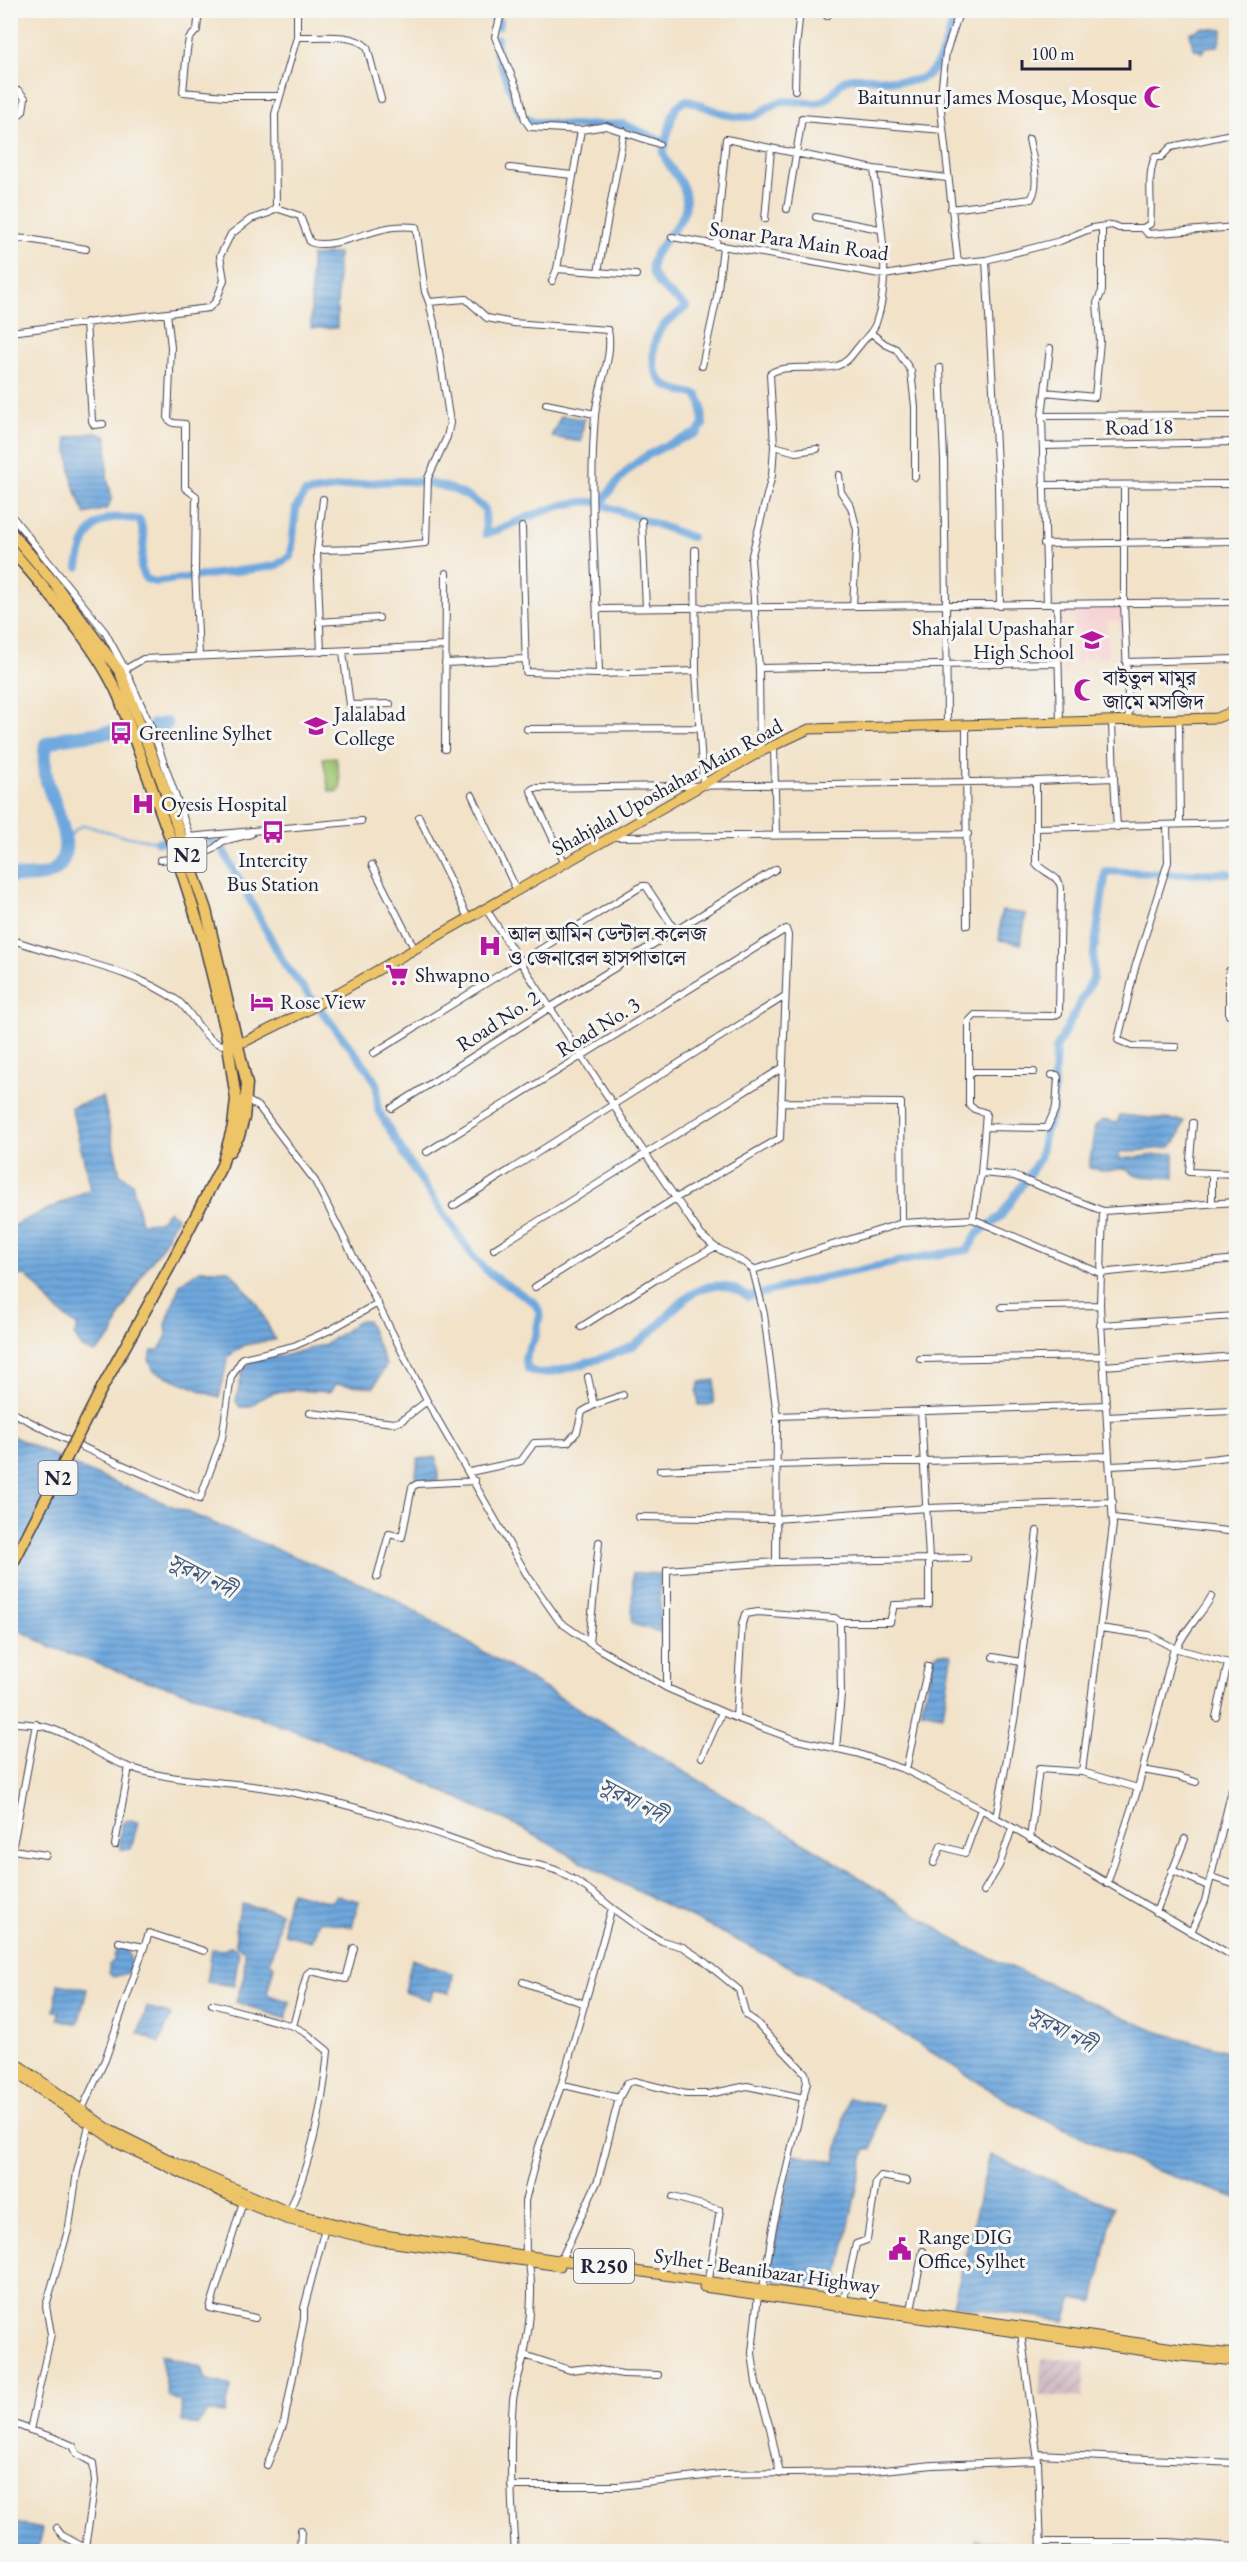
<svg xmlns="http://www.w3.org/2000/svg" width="1247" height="2562" font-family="'EB Garamond','Noto Serif Bengali',serif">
	<defs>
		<pattern id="industrial-furrows" width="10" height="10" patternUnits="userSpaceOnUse" patternTransform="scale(1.5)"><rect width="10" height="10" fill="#d2bdc6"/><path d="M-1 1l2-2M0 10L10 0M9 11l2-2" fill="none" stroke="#b4a2ab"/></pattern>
		<pattern id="park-crowns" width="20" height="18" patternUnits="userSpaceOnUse" patternTransform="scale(1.5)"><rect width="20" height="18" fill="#9cc46f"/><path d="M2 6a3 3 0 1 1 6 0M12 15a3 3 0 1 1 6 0" fill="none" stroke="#86a861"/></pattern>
		<pattern id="water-rules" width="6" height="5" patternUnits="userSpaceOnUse" patternTransform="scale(1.5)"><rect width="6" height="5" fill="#6ea7dd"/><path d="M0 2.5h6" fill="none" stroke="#5a88b4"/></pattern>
	</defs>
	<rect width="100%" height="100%" fill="#f6f6f2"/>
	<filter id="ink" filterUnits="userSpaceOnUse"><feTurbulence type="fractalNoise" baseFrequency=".0167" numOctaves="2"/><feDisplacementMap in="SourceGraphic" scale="12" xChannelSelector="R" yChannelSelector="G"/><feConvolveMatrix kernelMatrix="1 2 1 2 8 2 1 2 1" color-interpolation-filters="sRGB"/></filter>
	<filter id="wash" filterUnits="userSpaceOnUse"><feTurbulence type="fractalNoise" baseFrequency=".008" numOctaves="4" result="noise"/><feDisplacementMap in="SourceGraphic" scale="24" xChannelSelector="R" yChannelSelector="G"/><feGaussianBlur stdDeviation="1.35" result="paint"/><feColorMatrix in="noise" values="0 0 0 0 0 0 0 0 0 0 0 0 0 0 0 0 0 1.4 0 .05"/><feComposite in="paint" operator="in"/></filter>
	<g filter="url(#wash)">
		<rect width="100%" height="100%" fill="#f2e2c8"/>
		<!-- built -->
		<path fill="#f7cfd1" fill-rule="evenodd" d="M1123,608L1122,671L1063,673V609ZM1074,617L1075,664H1080V671H1067L1065,618ZM1119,621L1120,657H1108L1107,622ZM1090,654H1097V658L1118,657L1119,669L1082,671L1081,659L1090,658Z"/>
		<!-- industrial -->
		<path fill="url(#industrial-furrows)" d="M1042,2358L1085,2361L1083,2398L1039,2395Z"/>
		<!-- park -->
		<path fill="url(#park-crowns)" stroke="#5f7355" stroke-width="1.5" d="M336,757L341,788L337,792L329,791L323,758Z"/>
		<!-- water -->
		<path fill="url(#water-rules)" stroke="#48648c" stroke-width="1.5" d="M1202,28L1223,30L1218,46L1205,47L1202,53L1193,48L1190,33Z
			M338,253L337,328H311V256Z
			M561,416L584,419L581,442L551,437Z
			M94,432L107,437V477L112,498L107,509L85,514L73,484L66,438Z
			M1002,911L1026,914L1021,944L999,940C1001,930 999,921 1002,911Z
			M103,1097L120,1174L132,1183L141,1223L158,1222L169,1211L177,1217L163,1245L145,1270L120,1314L113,1335L95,1353L82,1348L74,1335L78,1327L59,1312L26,1275L11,1276L10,1227L91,1189L71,1107Z
			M1120,1115L1184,1121L1179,1136L1171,1147L1119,1153L1120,1159L1174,1153V1178L1136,1176L1125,1168L1108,1171L1089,1168L1095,1126L1103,1120L1117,1123Z
			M200,1270H228L232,1273L258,1305L275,1340L244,1345L228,1357L219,1398L154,1371L149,1359L152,1351L159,1350L167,1335L166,1324L180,1284Z
			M360,1320H367L386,1365L374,1387L337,1384L329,1392C299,1391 274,1384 250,1407H240L236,1401L243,1369L253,1360L283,1356L326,1344Z
			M715,1380L713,1405H699L697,1392L700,1382Z
			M10,1435L82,1469L386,1594L828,1857L966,1947L1155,2031L1236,2053V2198L1146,2167L1011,2103L823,1983L617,1881L514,1824L388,1766L207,1698L134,1677L52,1647L11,1626Z
			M437,1457L438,1481H415L418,1459Z
			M633,1573L660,1574V1632L632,1624Z
			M939,1653L951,1654L952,1657L943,1715L921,1711L934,1656Z
			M130,1820L138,1822L131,1849H121C118,1839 120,1832 123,1822Z
			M291,1892L331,1902L336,1895L359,1901L352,1927L319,1921L312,1941L284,1934V1916Z
			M242,1904L280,1912L276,1944L274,1945L270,1962L274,1966L267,1994L290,2002L286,2019L236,2002L244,1976L245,1952L236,1945V1923Z
			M230,1946L239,1951L234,1986L207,1982L212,1949L224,1950Z
			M124,1947C131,1955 133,1963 128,1973L113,1977L109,1973V1965L115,1959L114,1956L117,1949Z
			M412,1959L453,1974L450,1993L433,1990L430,2000L404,1992Z
			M58,1984L87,1989L78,2024L58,2019L59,2012L54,2011Z
			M147,2007L171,2015L159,2043L138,2033Z
			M848,2098L882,2105L872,2150L865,2149L835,2292L768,2278L794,2154L835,2162Z
			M990,2155L1114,2207L1094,2302L1073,2298L1065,2321L953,2305Z
			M160,2354L201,2367L205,2379L231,2386L225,2413L208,2412L197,2425L182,2422L181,2402L168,2396Z
			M15,2523L42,2529L37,2551H11V2538Z
			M976,2538C989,2547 1006,2538 1017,2551H968L973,2550Z"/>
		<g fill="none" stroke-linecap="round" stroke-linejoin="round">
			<!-- stream -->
			<path stroke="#6ea7dd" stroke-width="2" d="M64,844L76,829L84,825L119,835L158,842"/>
			<!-- canal -->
			<path stroke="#6ea7dd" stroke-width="8" d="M483,10L499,21L498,27
				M497,39L496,52L521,115L533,122L576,126L623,124L665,143
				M602,503C629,460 651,451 697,433L703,425L702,406L698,395C688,392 670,390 663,383C649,369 651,338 664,325C670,318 679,314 686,307C676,298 658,287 653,274C644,250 687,228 686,201C686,181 669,171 663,153L672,117L677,106L686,100C706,106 736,123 756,115C764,112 771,104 780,102C794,99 808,106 821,102C834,98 837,80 852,78C876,74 901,88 924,77C940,70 946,41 952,26
				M78,567C81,548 89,522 111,518C120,516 131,519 140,520L144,537L141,568L146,579L155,582L275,566L291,556L296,508L305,493C365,484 435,465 485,509L486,534C514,525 582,488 608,507L691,537
				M191,839L208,840L223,850L285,965L367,1068L377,1085L378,1110L410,1164L474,1258L489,1273L535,1303L540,1314L536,1335L525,1358L528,1369C532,1371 537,1373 541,1373C554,1374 622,1353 634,1345C673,1322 695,1260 748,1297L808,1281L926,1256L968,1250L977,1234L1001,1216L1040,1158L1045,1132L1052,1113L1056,1049L1093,978V959L1106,871L1177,874L1228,873
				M158,842H162"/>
			<!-- river -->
			<path stroke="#6ea7dd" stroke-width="14" d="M154,726L166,724
				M10,876C22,876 37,878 48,874C84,858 53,805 47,781C44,768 44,756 46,744L63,738L123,730"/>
		</g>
	</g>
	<g filter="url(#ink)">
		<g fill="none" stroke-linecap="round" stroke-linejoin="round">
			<!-- street casing -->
			<g stroke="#413f50" stroke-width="8">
				<path id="street" d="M199,10L197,30L189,39L187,50L183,92L225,96H280
					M502,10L495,37L519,93L525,120L530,127L581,130
					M827,10V16
					M297,37C317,38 352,32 367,47L381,99
					M795,90L796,49L800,10
					M10,114L18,116L23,111L25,98L19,91
					M510,168L572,175
					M276,208L300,216L310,242C327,250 365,233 383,229C394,226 405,226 416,227L425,292L429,302L466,299L487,318L513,323L608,330C614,358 597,388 595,416C588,501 597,588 599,674
					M787,209L802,118L943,130
					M951,209L1031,199C1041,184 1032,156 1029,139
					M816,217L880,229
					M765,219L771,149
					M1143,228L1150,224C1153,204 1146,177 1155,157H1161L1171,147L1236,133
					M672,237L885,275L954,263L986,260L1060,241L1092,228L1112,225L1119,228H1143L1148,234L1236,227
					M10,238L28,239L86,249
					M716,246L726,139L874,169L947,178
					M986,260L998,483L1000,606
					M958,263L940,101L946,52L960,10
					M557,269L636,275
					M598,272L624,131
					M552,281L557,269L581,130L606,126L659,144
					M167,313L171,347L168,419L173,423L185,424V488L196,496L195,570L199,656
					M86,322L92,421L94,425L103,424
					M10,332L209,308L216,301L224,280L220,256L231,234L251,219L269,213L276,208L275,114L297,37V10
					M871,333L885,344L896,349L911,371L915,407V477
					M702,366L717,297L723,247
					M1045,392L1095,397L1100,341L1097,303L1102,291V227
					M546,404L595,414
					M1042,416L1236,415
					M774,446L796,452L817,449
					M1043,446L1236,442
					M839,475L841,492L851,507L857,530L853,606
					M1043,485L1236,484
					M1124,485V603L1129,722
					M10,514L105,632L125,669L152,729L190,837
					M642,521L646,608
					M522,527L526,672L599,674L696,671
					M1044,544L1236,541
					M318,550L364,549L426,543L428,478L447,437L450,423L436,331L429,302
					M695,550L696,671L703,784
					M1047,604L1042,416L1050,348
					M1057,604L1060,723
					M598,609L946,605L944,459L940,368
					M319,622L379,618
					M321,652L317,552L323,499
					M343,652L350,705L390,704
					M1126,662L1236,659
					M445,663L525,659
					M759,668L1057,663
					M124,670L143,659L445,646
					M1179,720L1180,824
					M947,726L946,605L1236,602
					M966,727L967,925
					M527,729L700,728
					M774,745L776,835
					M445,749L446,573
					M760,752L759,668L751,559L772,475L774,446L770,374C782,363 819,371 837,366C849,362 852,354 860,345C866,337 873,332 876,323C893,275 879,218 874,169
					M1114,778L1117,827
					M472,795L517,891
					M419,817L468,918
					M1167,825L1168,862L1135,968L1118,1040L1132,1046L1176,1047
					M1036,828L1236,823
					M188,837L361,821
					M612,837L968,834
					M197,856L212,850L223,841L251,834
					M160,860L170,859
					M565,864L532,794L531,790L534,788L1036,781
					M372,865L414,948
					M486,909L638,1143L701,1235L715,1247L745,1263L753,1270L764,1314L777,1416L776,1562
					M10,939C64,959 132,968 178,1001C194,1013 205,1047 228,1045
					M1229,1015V971H1236
					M374,1053L642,886H646L675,930
					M969,1072H1034
					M245,1099L259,1107L315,1181L427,1401L527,1575L560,1622L599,1649L667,1688L736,1718L793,1739L856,1753L906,1770L981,1809L1236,1958
					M781,1102L901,1103L902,1223
					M392,1108L551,1007L776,869
					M1193,1123L1189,1172L1236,1174
					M986,1127L1047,1128L1056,1107L1058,1078L1057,1075H1052
					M427,1152L786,929L788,935L780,1138L676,1198L535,1287
					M1212,1174V1203
					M453,1206L785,996
					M1103,1211L1236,1202
					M973,1219L981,1173
					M494,1249L782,1068
					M753,1270L902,1223L973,1219L1100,1273L1236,1259
					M1002,1307L1100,1305
					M1100,1325L1236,1316
					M581,1327L655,1280L715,1247
					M920,1359L1103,1356
					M1104,1366L1236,1356
					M588,1377L594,1405
					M10,1411C71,1445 137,1470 200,1499L222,1438L231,1377L243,1358L294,1346L330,1330L378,1303
					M310,1413L394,1423L401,1421L427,1401
					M777,1416L1107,1405
					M1107,1417L1231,1411L1236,1413
					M1110,1466L1176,1463L1227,1457
					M660,1470L776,1465L1109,1456
					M470,1472L521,1461L534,1443L568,1442L577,1432L582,1412L594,1405L623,1395
					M639,1517L775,1519L927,1508L1113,1502
					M1113,1518L1236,1532
					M377,1577L389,1534L402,1537L412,1487L417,1484L475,1481
					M840,1622H890L894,1605L929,1604V1559L967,1558
					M1100,1628L1149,1635L1174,1648L1138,1788L1107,1884
					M589,1643L599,1542
					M1174,1648L1236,1665
					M1177,1649C1184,1629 1201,1616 1211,1597
					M993,1657L1021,1662
					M667,1688V1570L776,1562L929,1559L921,1411
					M1216,1717L1228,1663
					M736,1718L742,1624L745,1614L758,1612L835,1618L840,1622L841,1695L836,1749
					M10,1723C66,1721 85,1753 132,1768C176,1782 223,1781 267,1788C349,1801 429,1830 507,1858C524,1864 545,1864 560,1872C579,1882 596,1894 612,1908L561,2086
					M702,1757L722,1712
					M906,1770L928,1666
					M1143,1770L1176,1776L1196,1782
					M1082,1772L1138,1788
					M996,1818L1015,1715L1037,1531
					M1225,1824L1236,1827
					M1030,1839L1039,1769L1082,1772L1113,1525L1100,1305L1103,1211L1014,1176L981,1173L986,1113L974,1109L969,1105V1021L975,1015L1054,1016L1059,1013L1061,888C1059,875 1043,873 1036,863V781L1114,778L1112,723
					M115,1845L129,1767
					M13,1850L46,1855
					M10,1861L36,1724
					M934,1863L941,1846L965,1853L981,1809
					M1172,1870L1208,1886
					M1211,1877L1236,1885
					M984,1891L999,1866L1012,1828
					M612,1908L644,1931L662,1941L683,1947L700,1958L739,1990L746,2015L756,2022L805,2073L807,2082L773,2227L763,2288L758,2294L752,2353L756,2383L770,2428L780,2474
					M1156,1912L1185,1839
					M1191,1932L1205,1901L1236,1773
					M119,1942L144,1947
					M523,1982L585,2004
					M212,2004L293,2026L306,2033L328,2051C323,2107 310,2164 288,2215
					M293,2026L307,1974L311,1971L346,1979L354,1948
					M82,2109L105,2060L149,1933L204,1951
					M673,2197L720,2210L708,2285
					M243,2202L210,2308L255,2318
					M10,2259H12
					M561,2260L598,2180L619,2098
					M843,2304L856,2244L867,2240L876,2182L881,2176L907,2181
					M910,2314L923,2251
					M1021,2332L1038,2461L1041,2552
					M524,2355L570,2370L588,2368L623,2374L658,2375
					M10,2422L30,2430L51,2334L46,2306L69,2227L77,2172L89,2126
					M30,2430L55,2438L73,2446L77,2454L93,2463L95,2482L85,2548L63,2536L57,2528
					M1037,2454L1236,2463
					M267,2465L284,2423L304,2319V2308L325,2228
					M511,2486H620L721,2474L864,2472L933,2465L1038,2461
					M1041,2542H1169L1236,2547
					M300,2552L301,2530
					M515,2552C511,2501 509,2450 513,2400C515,2385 521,2370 524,2355C529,2330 536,2278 526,2255L525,2201L539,2146L561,2086H568L619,2098L627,2083L634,2081L686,2094H709L747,2086L804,2098"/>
			</g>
			<!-- primary casing -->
			<g stroke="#413f50" stroke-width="11">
				<path id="primary" d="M233,1044L246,1041L306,1011L760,752L809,729L1217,718L1236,710
					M10,2059L110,2130L174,2162L289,2212L377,2234L1181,2349L1236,2354
					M10,2069L119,2144L243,2202L286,2219L374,2240L560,2266
					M704,2287L1180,2356L1236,2361"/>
			</g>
			<!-- highway casing -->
			<g stroke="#413f50" stroke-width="13">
				<path id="highway" d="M10,531L54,583L120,672L162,782L206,910L247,1084L244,1118L239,1136L230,1151
					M10,548C48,593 95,643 119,697L176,854L204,942L226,1032L236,1099L233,1126L222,1165L169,1268L103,1386"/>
			</g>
			<!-- street -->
			<use href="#street" stroke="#fff" stroke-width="6"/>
			<!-- primary -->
			<use href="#primary" stroke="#eec469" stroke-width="9"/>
			<!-- highway -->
			<use href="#highway" stroke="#eec469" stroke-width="10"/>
			<!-- highway-bridge casing -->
			<g stroke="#413f50" stroke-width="13" stroke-linecap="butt">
				<path id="highway-bridge" d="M10,1569L103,1386"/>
			</g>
			<!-- highway-bridge -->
			<use href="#highway-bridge" stroke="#eec469" stroke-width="10"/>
		</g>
	</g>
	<!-- icons -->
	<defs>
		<g id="mosque-bare" transform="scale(1.8)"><path d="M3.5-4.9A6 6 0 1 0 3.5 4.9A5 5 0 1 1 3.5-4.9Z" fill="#b5179e" stroke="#f6f6f2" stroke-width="2.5" paint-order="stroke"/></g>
		<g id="school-bare" transform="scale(1.8)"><path d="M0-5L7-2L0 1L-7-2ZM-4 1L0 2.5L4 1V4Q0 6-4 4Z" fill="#b5179e" stroke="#f6f6f2" stroke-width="2.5" paint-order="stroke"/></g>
		<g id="university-bare" transform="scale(1.8)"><path d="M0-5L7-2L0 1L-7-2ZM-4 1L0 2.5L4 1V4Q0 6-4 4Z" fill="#b5179e" stroke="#f6f6f2" stroke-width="2.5" paint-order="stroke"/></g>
		<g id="bus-bare" transform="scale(1.8)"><path d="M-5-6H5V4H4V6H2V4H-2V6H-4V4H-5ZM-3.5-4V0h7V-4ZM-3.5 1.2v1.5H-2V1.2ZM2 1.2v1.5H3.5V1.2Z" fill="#b5179e" stroke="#f6f6f2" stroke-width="2.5" paint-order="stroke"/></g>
		<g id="hospital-bare" transform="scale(1.8)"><path d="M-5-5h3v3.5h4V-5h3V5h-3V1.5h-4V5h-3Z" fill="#b5179e" stroke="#f6f6f2" stroke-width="2.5" paint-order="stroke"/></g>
		<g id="supermarket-bare" transform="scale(1.8)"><path d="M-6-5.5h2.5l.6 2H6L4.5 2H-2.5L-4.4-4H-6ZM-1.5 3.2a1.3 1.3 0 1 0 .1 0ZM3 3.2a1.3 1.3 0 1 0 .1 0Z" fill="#b5179e" stroke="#f6f6f2" stroke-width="2.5" paint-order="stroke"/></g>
		<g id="hotel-bare" transform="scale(1.8)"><path d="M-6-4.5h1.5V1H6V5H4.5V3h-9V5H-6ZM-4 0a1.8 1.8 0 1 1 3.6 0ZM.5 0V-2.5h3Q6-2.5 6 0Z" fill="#b5179e" stroke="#f6f6f2" stroke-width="2.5" paint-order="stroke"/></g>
		<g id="civic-bare" transform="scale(1.8)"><path d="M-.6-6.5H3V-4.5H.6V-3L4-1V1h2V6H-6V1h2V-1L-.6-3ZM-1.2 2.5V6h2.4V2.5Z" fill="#b5179e" stroke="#f6f6f2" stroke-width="2.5" paint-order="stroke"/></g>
	</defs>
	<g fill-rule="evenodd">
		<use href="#mosque-bare" x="1155" y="97"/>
		<use href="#school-bare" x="1092" y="640"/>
		<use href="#mosque-bare" x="1085" y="690"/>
		<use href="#university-bare" x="316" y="726"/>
		<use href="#bus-bare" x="121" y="733"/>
		<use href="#hospital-bare" x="143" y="804"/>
		<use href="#bus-bare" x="273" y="832"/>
		<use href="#hospital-bare" x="490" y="946"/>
		<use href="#supermarket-bare" x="397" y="975"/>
		<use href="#hotel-bare" x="262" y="1002"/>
		<use href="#civic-bare" x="900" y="2249"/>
	</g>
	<g text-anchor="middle" stroke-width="6" stroke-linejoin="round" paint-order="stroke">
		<!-- shield labels -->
		<g fill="#f6f6f2" stroke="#626272" stroke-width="1.5">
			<rect x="167.5" y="838" width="39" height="34" rx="4.5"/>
			<rect x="38.5" y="1461" width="39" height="34" rx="4.5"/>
			<rect x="574" y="2249" width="60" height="34" rx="4.5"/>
		</g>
		<g font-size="20" font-weight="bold" fill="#22223b">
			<text x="187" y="862">N2</text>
			<text x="58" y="1485">N2</text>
			<text x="604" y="2273">R250</text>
		</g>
		<!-- poi labels -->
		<g font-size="21" fill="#22223b" stroke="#f6f6f2" text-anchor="start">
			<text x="1137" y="104" text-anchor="end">Baitunnur James Mosque, Mosque</text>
			<text x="1074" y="635" text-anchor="end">Shahjalal Upashahar<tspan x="1074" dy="24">High School</tspan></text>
			<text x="1103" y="685">বাইতুল মামুর<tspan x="1103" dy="24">জামে মসজিদ</tspan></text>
			<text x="334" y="721">Jalalabad<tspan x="334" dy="24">College</tspan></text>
			<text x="139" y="740">Greenline Sylhet</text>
			<text x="161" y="811">Oyesis Hospital</text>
			<text x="273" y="867" text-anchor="middle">Intercity<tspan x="273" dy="24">Bus Station</tspan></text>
			<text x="508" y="941">আল আমিন ডেন্টাল কলেজ<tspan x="508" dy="24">ও জেনারেল হাসপাতালে</tspan></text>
			<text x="415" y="982">Shwapno</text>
			<text x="280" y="1009">Rose View</text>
			<text x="918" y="2244">Range DIG<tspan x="918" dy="24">Office, Sylhet</tspan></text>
		</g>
		<!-- street labels -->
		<g font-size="21" fill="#22223b" stroke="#f6f6f2">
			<text transform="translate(799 241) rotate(8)" y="7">Sonar Para Main Road</text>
			<text transform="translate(1139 427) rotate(-1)" y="7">Road 18</text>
			<text transform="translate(667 787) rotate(-29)" y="7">Shahjalal Uposhahar Main Road</text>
			<text transform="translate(498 1021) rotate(-33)" y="7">Road No. 2</text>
			<text transform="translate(598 1027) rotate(-32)" y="7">Road No. 3</text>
			<text transform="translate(767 2271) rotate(8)" y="7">Sylhet - Beanibazar Highway</text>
		</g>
		<!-- water labels -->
		<g font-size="22" font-style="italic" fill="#40577c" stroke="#f6f6f2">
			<text transform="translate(202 1575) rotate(27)" y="8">সুরমা নদী</text>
			<text transform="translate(633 1800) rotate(28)" y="8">সুরমা নদী</text>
			<text transform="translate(1062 2029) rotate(28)" y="8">সুরমা নদী</text>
		</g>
	</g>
	<!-- margin -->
	<rect width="1247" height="2562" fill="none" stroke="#f6f6f2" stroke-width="36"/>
	<!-- scale -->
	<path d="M1022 60v9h108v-9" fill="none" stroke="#22223b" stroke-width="3"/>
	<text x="1031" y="60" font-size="18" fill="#22223b" stroke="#f6f6f2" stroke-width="4.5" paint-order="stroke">100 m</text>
</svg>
